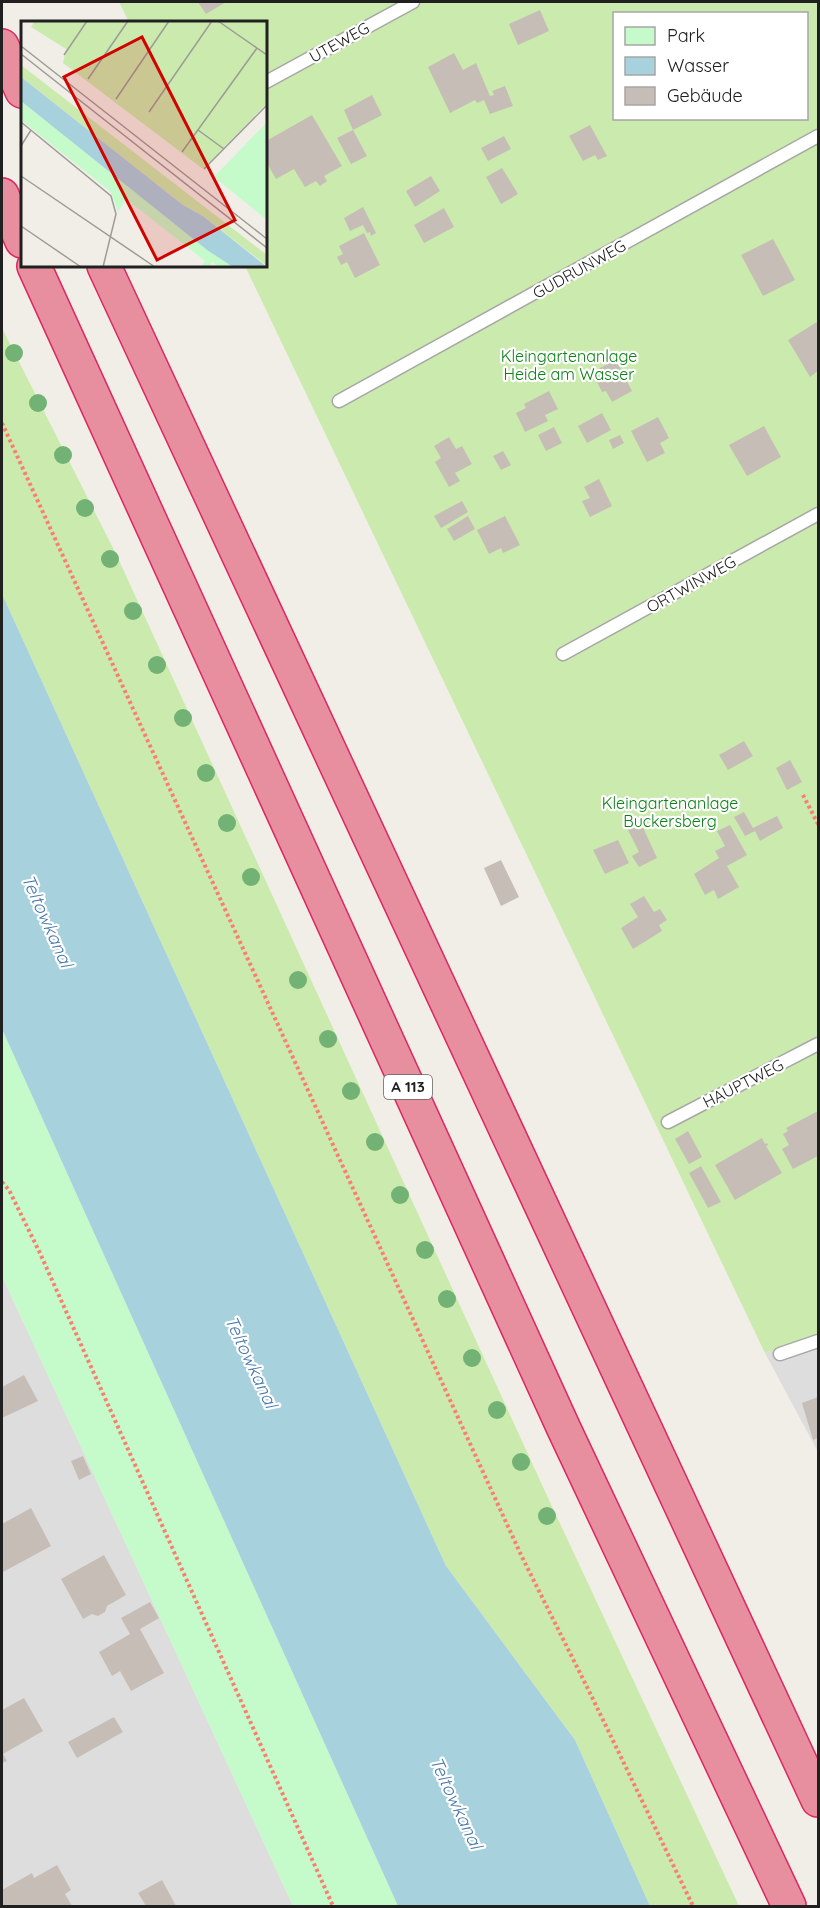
<svg xmlns="http://www.w3.org/2000/svg" width="820" height="1908" font-family="Quicksand,sans-serif">
	<rect width="100%" height="100%" fill="#f1eee7"/>
	<!-- residential -->
	<path fill="#dedddd" d="M2,1276L293,1906H2Z
		M818,1334V1452L765,1353Z"/>
	<!-- grass -->
	<path fill="#cbeaad" fill-rule="evenodd" d="M119,2H818V1334L765,1353L245,266H266V22H129ZM614,14H806V118H614Z
		M2,328L117,556L549,1500L739,1906H650L575,1740L446,1566L2,594Z"/>
	<!-- park -->
	<path fill="#c5faca" d="M2,1029L398,1906H293L2,1276Z"/>
	<!-- water -->
	<path fill="#a8d1de" d="M2,594L446,1566L575,1740L650,1906H398L2,1029Z"/>
	<!-- building -->
	<path fill="#c6beb6" d="M198,2H226L206,14Z
		M540,10L549,31L518,45L509,24Z
		M454,53L463,70L476,63L490,96L494,95L492,91L505,86L513,106L490,114L484,100L477,103L475,100L450,113L428,67Z
		M372,95L382,115L353,130L344,110Z
		M312,115L342,166L324,176L327,181L320,186L316,181L305,187L294,169L276,179L268,165L266,166V141Z
		M590,125L607,156L598,160L595,155L583,161L569,136Z
		M353,130L367,156L351,164L337,138Z
		M504,136L511,149L488,161L481,148Z
		M502,168L518,194L501,204L486,177Z
		M431,176L440,191L415,207L406,191Z
		M363,207L376,233L371,236L370,232L367,233L363,225L350,231L344,218Z
		M444,208L454,227L424,243L414,225Z
		M364,233L380,265L355,278L347,262L341,265L337,257L343,254L339,246Z
		M773,239L795,280L763,296L741,255Z
		M817,322L818,371L810,377L788,340Z
		M616,360L632,391L612,402L606,391L602,392L592,372Z
		M549,391L558,409L545,415L548,421L525,432L516,413L526,408L524,404Z
		M602,413L611,430L587,443L578,426Z
		M658,417L669,438L660,443L665,453L647,462L631,431Z
		M764,426L781,457L747,476L729,445Z
		M554,427L562,443L546,451L538,435Z
		M620,435L624,443L613,449L609,440Z
		M449,437L456,449L462,446L472,464L455,473L460,481L449,487L435,462L441,458L434,446Z
		M503,451L511,465L501,470L493,456Z
		M599,479L612,506L590,517L582,501L590,498L584,487Z
		M462,501L468,512L441,528L434,516Z
		M468,516L475,529L454,541L447,529Z
		M505,516L520,545L503,553L501,548L489,554L477,530Z
		M744,741L753,756L728,770L719,755Z
		M790,760L802,782L787,790L776,768Z
		M744,812L753,828L777,816L783,828L760,841L755,831L745,836L734,817Z
		M640,821L657,858L639,867L632,856L639,852L627,828Z
		M730,825L747,855L727,866L739,887L718,899L714,890L705,895L694,874L719,858L715,851L725,846L717,831Z
		M618,840L629,863L605,874L593,850Z
		M501,860L519,897L501,906L484,868Z
		M644,896L654,912L660,909L667,920L659,925L662,931L633,949L621,928L638,917L630,904Z
		M818,1111V1156L793,1169L782,1149L789,1145L783,1134L788,1131L786,1128Z
		M688,1131L702,1157L689,1164L675,1139Z
		M762,1138L765,1144L767,1143L768,1145L766,1146L782,1173L735,1200L715,1165Z
		M701,1166L721,1202L708,1208L689,1173Z
		M24,1375L38,1401L2,1418V1387Z
		M818,1397V1438L813,1440L802,1403Z
		M83,1456L91,1474L79,1480L71,1461Z
		M31,1508L51,1546L3,1572L2,1568V1524Z
		M104,1555L126,1595L107,1606L105,1612L98,1616L92,1614L83,1619L61,1579Z
		M150,1602L159,1618L140,1629L164,1673L131,1691L120,1671L112,1676L99,1652L130,1634L121,1618Z
		M24,1698L43,1731L3,1754L7,1761L2,1763V1710Z
		M114,1717L123,1732L77,1758L68,1742Z
		M57,1865L71,1890L65,1894L72,1906H2V1890L32,1873L34,1878Z
		M162,1880L176,1906H146L138,1893Z"/>
	<g fill="none" stroke-linecap="round" stroke-linejoin="round">
		<!-- service casing -->
		<g stroke="#a7a7a7" stroke-width="15">
			<path id="service" d="M266,82L413,2
				M339,401L818,136
				M563,654L818,514
				M668,1122L818,1044
				M780,1354L818,1341"/>
		</g>
		<!-- motorway casing -->
		<g stroke="#dc2763" stroke-width="36">
			<path id="motorway" d="M2,46L22,91
				M2,195L22,241
				M34,266L564,1429L789,1906
				M104,266L818,1800"/>
		</g>
		<!-- path -->
		<path stroke="#fa7f6f" stroke-width="4" stroke-dasharray="3 3" stroke-linecap="butt" d="M2,423L522,1557L589,1691L693,1906
			M803,795L818,824
			M2,1182L9,1190L39,1251L333,1906"/>
		<!-- service -->
		<use href="#service" stroke="#fff" stroke-width="12"/>
		<!-- motorway -->
		<use href="#motorway" stroke="#e88f9f" stroke-width="33"/>
	</g>
	<!-- trees -->
	<g fill="#73b275">
		<circle cx="14" cy="353" r="9"/>
		<circle cx="38" cy="403" r="9"/>
		<circle cx="63" cy="455" r="9"/>
		<circle cx="85" cy="508" r="9"/>
		<circle cx="110" cy="559" r="9"/>
		<circle cx="133" cy="611" r="9"/>
		<circle cx="157" cy="665" r="9"/>
		<circle cx="183" cy="718" r="9"/>
		<circle cx="206" cy="773" r="9"/>
		<circle cx="227" cy="823" r="9"/>
		<circle cx="251" cy="877" r="9"/>
		<circle cx="298" cy="980" r="9"/>
		<circle cx="328" cy="1039" r="9"/>
		<circle cx="351" cy="1091" r="9"/>
		<circle cx="375" cy="1142" r="9"/>
		<circle cx="400" cy="1195" r="9"/>
		<circle cx="425" cy="1250" r="9"/>
		<circle cx="447" cy="1299" r="9"/>
		<circle cx="472" cy="1358" r="9"/>
		<circle cx="497" cy="1410" r="9"/>
		<circle cx="521" cy="1462" r="9"/>
		<circle cx="547" cy="1516" r="9"/>
	</g>
	<g text-anchor="middle" stroke-width="4.5" stroke-linejoin="round" paint-order="stroke">
		<!-- shield labels -->
		<rect fill="#fff" stroke="#636363" stroke-width="1.5" x="384" y="1075" width="48" height="24" rx="4.5"/>
		<g font-size="15" font-weight="bold" fill="#202020">
			<text x="408" y="1092">A 113</text>
		</g>
		<!-- street labels -->
		<g font-size="16" fill="#202020" stroke="#fff">
			<text transform="translate(339 42) rotate(-29)" y="6">UTEWEG</text>
			<text transform="translate(579 269) rotate(-29)" y="6">GUDRUNWEG</text>
			<text transform="translate(691 584) rotate(-29)" y="6">ORTWINWEG</text>
			<text transform="translate(743 1083) rotate(-27)" y="6">HAUPTWEG</text>
		</g>
		<!-- park labels -->
		<g font-size="16" fill="#0c8117" stroke="#fff">
			<text x="569" y="362">Kleingartenanlage<tspan x="569" dy="18">Heide am Wasser</tspan></text>
			<text x="670" y="809">Kleingartenanlage<tspan x="670" dy="18">Buckersberg</tspan></text>
		</g>
		<!-- water labels -->
		<g font-size="18" font-style="italic" fill="#4978a9" stroke="#fff">
			<text transform="translate(47 921) rotate(66)" y="6">Teltowkanal</text>
			<text transform="translate(251 1362) rotate(65)" y="6">Teltowkanal</text>
			<text transform="translate(456 1803) rotate(65)" y="6">Teltowkanal</text>
		</g>
	</g>
	<!-- overview -->
	<g transform="translate(21 21)">
		<rect width="246" height="246" fill="#f1eee7"/>
		<path d="M14,0H246V82L182,148L42,42L45,28L10,6ZM0,44L246,234V245L182,195L162,184L0,56Z" fill="#cbeaad"/>
		<path d="M0,80L186,229L212,246H198L191,241L188,246H180L184,240L105,178L97,191L90,171L0,99ZM246,101V199L193,156Z" fill="#c5faca"/>
		<path d="M0,56L162,184L182,195L246,246H212L186,229L0,80Z" fill="#a8d1de"/>
		<path fill="none" stroke="#9d9c97" stroke-width="1.5" d="M197,0L246,34M0,25L246,218M0,33L246,227M43,34L66,0M67,58L107,0M95,78L148,0M128,91L191,0M0,101L90,175L95,193L82,246M177,109L203,128M0,125L10,109M161,131L236,27M183,148L246,84M0,155L134,246M0,205L60,246"/>
		<path fill="#d10300" fill-opacity="0.15" stroke="#d10300" stroke-width="3" d="M121,16L214,199L136,239L43,56Z"/>
		<rect width="246" height="246" fill="none" stroke="#202020" stroke-width="3"/>
	</g>
	<!-- border -->
	<rect width="820" height="1908" fill="none" stroke="#202020" stroke-width="6"/>
	<!-- legend -->
	<rect x="613" y="12" width="195" height="108" fill="#ffffff" stroke="#a6a6a6" stroke-width="1.5"/>
	<rect x="625" y="27" width="30" height="18" fill="#c5faca" stroke="#a6a6a6" stroke-width="1.5"/>
	<text x="667" y="42" font-size="18" fill="#202020">Park</text>
	<rect x="625" y="57" width="30" height="18" fill="#a8d1de" stroke="#a6a6a6" stroke-width="1.5"/>
	<text x="667" y="72" font-size="18" fill="#202020">Wasser</text>
	<rect x="625" y="87" width="30" height="18" fill="#c6beb6" stroke="#a6a6a6" stroke-width="1.5"/>
	<text x="667" y="102" font-size="18" fill="#202020">Gebäude</text>
</svg>
